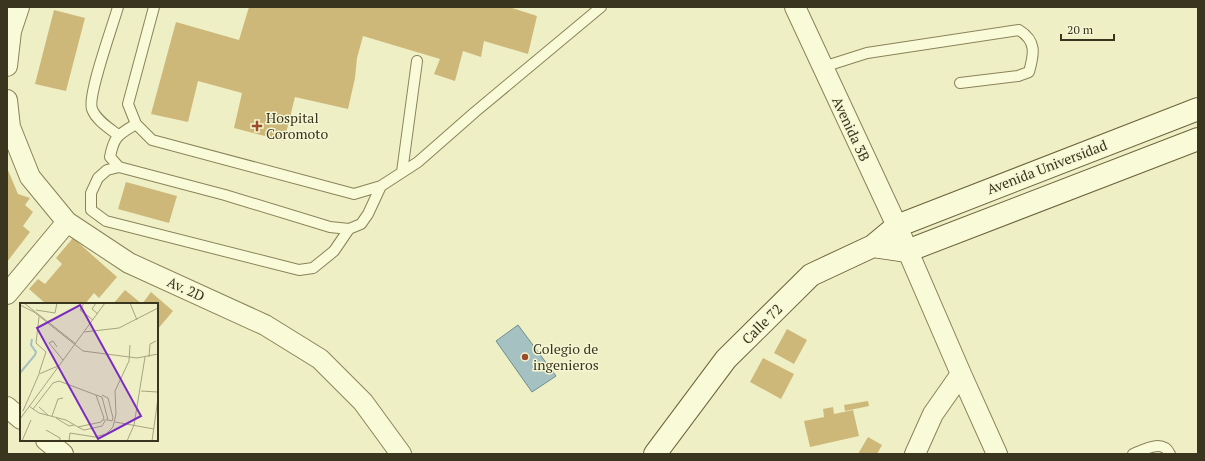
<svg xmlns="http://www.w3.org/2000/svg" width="1205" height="461" font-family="'PT Serif',serif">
	<rect width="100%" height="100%" fill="#eeefc4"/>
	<!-- water -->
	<path fill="#a6c1c2" stroke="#6c8e91" d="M518,325L556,376L532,392L496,341Z"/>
	<!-- building -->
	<path fill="#ceb879" d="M249,7H509L537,16L528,54L484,41L481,57L463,51L455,81L434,74L440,59L363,36L357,58L355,78L348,109L295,97L284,141L234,128L242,93L198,81L188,122L151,114L176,22L239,40Z
		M54,10L85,18L66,91L35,84Z
		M7,168L18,194L30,198L25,205L33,212L23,226L30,232L7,262Z
		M126,182L177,196L169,223L118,209Z
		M73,238L117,277L99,298L94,293L85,304H46L29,289L38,279L45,284L62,264L56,258Z
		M125,290L142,304L151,292L173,311L157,330V304H113Z
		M787,329L807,340L794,364L774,353Z
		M763,358L794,374L781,399L750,382Z
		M868,401L869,406L845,411L844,405Z
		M833,407L834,414L853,410L859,436L810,447L804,421L824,417L823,409Z
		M868,437L882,445L877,454H858Z"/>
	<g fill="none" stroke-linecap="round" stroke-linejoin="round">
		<!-- lane casing -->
		<g stroke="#8a835a" stroke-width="12">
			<path id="lane" d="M118,7C113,25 87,96 92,109C96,120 109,128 118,135
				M154,7L128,104L136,124L152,140L354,194L381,186L418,162L475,112L601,7
				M823,67L867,53L1019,30C1037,41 1034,54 1029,72L1018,76L960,83
				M136,124C118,135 114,136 110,157L119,167L225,195L330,227L349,229L361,224L368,214L381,186
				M119,167L107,170L98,178L91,193V210L106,221L299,270L313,268L334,251L349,229
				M402,172L417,61
				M1133,454C1145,449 1163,439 1170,454"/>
		</g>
		<!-- street casing -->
		<g stroke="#8a835a" stroke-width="22">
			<path id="street" d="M795,7L897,226L961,374L997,454
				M7,66L11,31L19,7
				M7,100L10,127L30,177L67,222L129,263L265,325L320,359L363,402L401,454
				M7,294L67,222
				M7,407L21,419
				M46,440L63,454
				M915,454L933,414L961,374"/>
		</g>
		<!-- secondary casing -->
		<g stroke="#6c643d" stroke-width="24">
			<path id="secondary" d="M873,246L907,251L1198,139
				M655,454L726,359L811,275L873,246L897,226L1198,109"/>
		</g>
		<!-- lane -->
		<use href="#lane" stroke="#f9fad7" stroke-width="10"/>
		<!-- street -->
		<use href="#street" stroke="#f9fad7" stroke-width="20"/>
		<!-- secondary -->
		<use href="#secondary" stroke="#f9fad7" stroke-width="22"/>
	</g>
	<!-- markers -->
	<g fill="#9b4d28" stroke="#f5f6d4" stroke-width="1.5">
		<path d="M255 120h4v4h4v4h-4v4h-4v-4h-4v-4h4z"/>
		<circle cx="525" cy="357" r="4"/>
	</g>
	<g text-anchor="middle" stroke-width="3" stroke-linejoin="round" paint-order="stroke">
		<!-- poi labels -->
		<g font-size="14" fill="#3a351e" stroke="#f5f6d4" text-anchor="start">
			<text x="266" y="123">Hospital<tspan x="266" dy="16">Coromoto</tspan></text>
			<text x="533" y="354">Colegio de<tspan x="533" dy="16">ingenieros</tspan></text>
		</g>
		<!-- street labels -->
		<g font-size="14" fill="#3a351e" stroke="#f5f6d4">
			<text transform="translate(851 129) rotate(65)" y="5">Avenida 3B</text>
			<text transform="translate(1047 167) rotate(-21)" y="5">Avenida Universidad</text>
			<text transform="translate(186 289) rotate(24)" y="5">Av. 2D</text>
			<text transform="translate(762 324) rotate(-45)" y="5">Calle 72</text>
		</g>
	</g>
	<!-- overview -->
	<g transform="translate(20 303)">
		<rect width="138" height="138" fill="#eeefc4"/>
		<path fill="none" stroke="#a6c1c2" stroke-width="2" d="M0,70L15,52L16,49L11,42L12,36"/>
		<path fill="none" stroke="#a6a582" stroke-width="1" d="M4,0L56,41M64,0L60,7L73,17M76,0L72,6L78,11M110,0L117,17M0,2L14,9L63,48L117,55L138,51M16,7L35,10L37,0M64,29L99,25L138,5M37,44L33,38L29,40L43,57M129,54L130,41L136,38M19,70L26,49L16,40L19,14M121,88L138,89M76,92L82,94L88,117H83M82,92L88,95L93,115L92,118L88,117M9,103L13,106L19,110L46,117L58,124L81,119L84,115L76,92L39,78L33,80L13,106M19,104L28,112M3,108L19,71L38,63M32,113L38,96L43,95M36,115L49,123L54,122M0,116L85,0M95,119L134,126M58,124L64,127L82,123L85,118M26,127L40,135V138M2,138L11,117M49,138L50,130L75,134L86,131L93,124L96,111L95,88L109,58L110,42M107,138L114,122L125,54M132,138L138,95"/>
		<path fill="#7b2cbf" fill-opacity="0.15" stroke="#7b2cbf" stroke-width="2" d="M60,2L121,113L78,136L17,25Z"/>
		<rect width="138" height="138" fill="none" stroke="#3a351e" stroke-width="2"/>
	</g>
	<!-- border -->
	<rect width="1205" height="461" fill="none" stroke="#3a351e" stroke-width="16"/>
	<!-- scale -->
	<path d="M1061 34v6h53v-6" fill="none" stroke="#3a351e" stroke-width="2"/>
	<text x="1067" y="34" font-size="12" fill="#3a351e" stroke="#f5f6d4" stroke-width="3" paint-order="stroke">20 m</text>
</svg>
